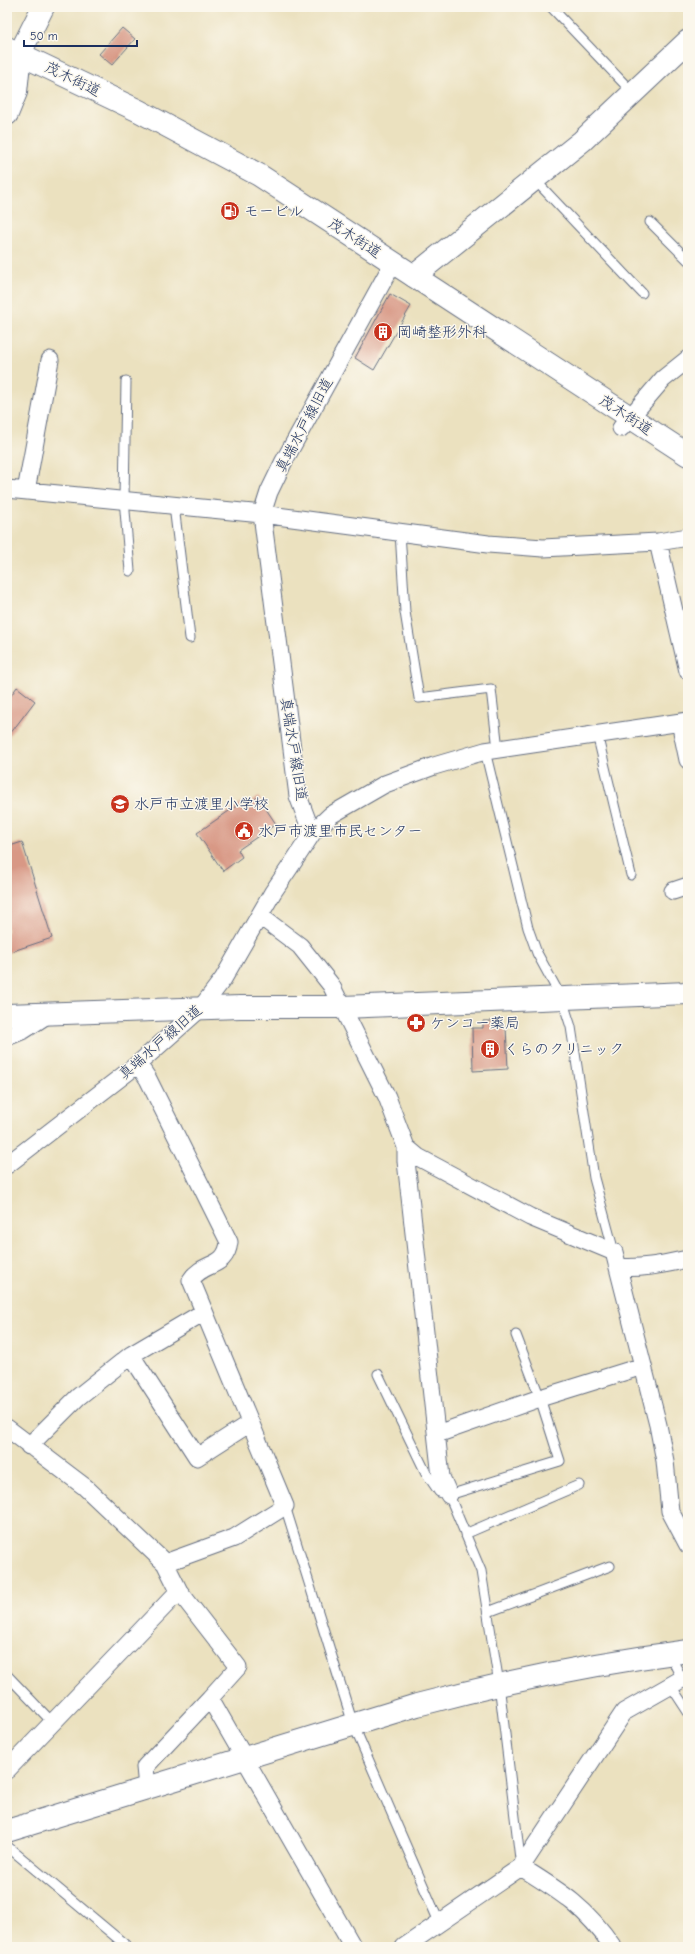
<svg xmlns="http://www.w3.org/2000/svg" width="695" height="1954" font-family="'Comic Neue','Klee One',sans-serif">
	<rect width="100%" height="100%" fill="#fbf7ec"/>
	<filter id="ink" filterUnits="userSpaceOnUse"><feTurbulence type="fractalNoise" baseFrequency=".025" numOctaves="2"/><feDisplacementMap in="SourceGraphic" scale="8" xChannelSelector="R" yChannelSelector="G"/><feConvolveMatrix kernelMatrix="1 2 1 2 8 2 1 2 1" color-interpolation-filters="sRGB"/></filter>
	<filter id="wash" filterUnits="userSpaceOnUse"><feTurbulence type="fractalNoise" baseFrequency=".012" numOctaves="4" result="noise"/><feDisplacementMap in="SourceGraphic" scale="16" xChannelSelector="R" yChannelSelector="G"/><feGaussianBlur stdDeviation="0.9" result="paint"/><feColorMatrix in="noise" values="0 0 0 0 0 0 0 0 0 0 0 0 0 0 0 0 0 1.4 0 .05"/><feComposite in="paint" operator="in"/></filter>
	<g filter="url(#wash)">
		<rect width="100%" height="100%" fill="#ebe1bf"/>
		<g id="blocks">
			<!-- building -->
			<path fill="#d89885" d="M122,28L135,39L112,65L99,54Z
				M390,294L411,306L374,370L355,358Z
				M17,687L35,701L7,738V701Z
				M258,797L276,824L238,850L242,857L223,871L197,833L245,800L248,804Z
				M22,842L52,938L7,953V847Z
				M483,1021H498V1028L506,1027L508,1069L473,1071L472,1028H483Z"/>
		</g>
	</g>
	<g filter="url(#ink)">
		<use href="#blocks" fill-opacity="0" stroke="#646d80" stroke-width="1"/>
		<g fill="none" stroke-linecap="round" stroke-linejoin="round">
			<!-- service casing -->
			<g stroke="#646d80" stroke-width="11">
				<path id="service" d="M551,7L633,93
					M535,180L642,293
					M650,222L688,260
					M126,381L124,499L130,571
					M174,506L190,638
					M400,532L405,612L419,698L491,689L498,749
					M597,734L631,875
					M485,751L528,928L537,953L562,999L571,1027L594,1178L614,1252
					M378,1374L426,1473L439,1492L449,1495L560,1461L540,1398L516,1335
					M449,1495L481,1571L499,1684L521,1867
					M285,1506L353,1724L439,1922
					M465,1534L579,1485
					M488,1612L610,1566
					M669,1653L682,1679
					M7,1675L53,1723
					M671,1686L688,1712
					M7,1846L128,1947"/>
			</g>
			<!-- minor casing -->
			<g stroke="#646d80" stroke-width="19">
				<path id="minor" d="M621,428L663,379L688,359
					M7,489L262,514L488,544L543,548L658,542L688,537
					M26,491L50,360
					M658,542L688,671
					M680,722L688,760
					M313,832L307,820L298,796L262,514L269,492L284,461L393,263
					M673,891L688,886
					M260,916L300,946L331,985L387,1097L406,1147V1161L441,1477L449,1495
					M7,1037L24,1030L50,1013
					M138,1064L148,1079L229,1242C226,1269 203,1261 191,1280L285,1506L234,1538L165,1563
					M406,1147L418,1157L530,1217L614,1252L658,1425L665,1461L670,1511L688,1545
					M7,1165L138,1064L201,1008L223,979L273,892L294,861L313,832L331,815L385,784L434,766L485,751L688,721
					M618,1267C643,1269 664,1264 688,1259
					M131,1355L197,1457L250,1423
					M7,1428L85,1487L165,1563L179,1591L7,1770
					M437,1434L540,1398L643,1366
					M29,1446L78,1397L131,1355L204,1312
					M179,1591L238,1667L210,1698L353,1947
					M147,1788L145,1767L210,1698
					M521,1867C561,1892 586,1907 613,1947
					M404,1947L521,1867L624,1712L682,1679H688"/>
			</g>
			<!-- tertiary casing -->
			<g stroke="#646d80" stroke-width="24">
				<path id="tertiary" d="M20,53L43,7
					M414,276L582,141L688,41
					M7,1015L240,1007H343L688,993
					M7,1831L417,1705C507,1681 596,1663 688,1651"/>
			</g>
			<!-- secondary casing -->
			<g stroke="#646d80" stroke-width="24">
				<path id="secondary" d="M7,114L16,92L20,53"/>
			</g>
			<!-- trunk casing -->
			<g stroke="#646d80" stroke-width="24">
				<path id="trunk" d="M7,48L139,111L259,175L688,455"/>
			</g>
			<!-- service -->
			<use href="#service" stroke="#fff" stroke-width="9"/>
			<!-- minor -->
			<use href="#minor" stroke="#fff" stroke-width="17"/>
			<!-- tertiary -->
			<use href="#tertiary" stroke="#fff" stroke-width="22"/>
			<!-- secondary -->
			<use href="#secondary" stroke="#fff" stroke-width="22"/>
			<!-- trunk -->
			<use href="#trunk" stroke="#fff" stroke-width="22"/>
		</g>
	</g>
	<!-- icons -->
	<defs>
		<g id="fuel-disc" transform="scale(1)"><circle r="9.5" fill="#c8321e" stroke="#fbf7ec"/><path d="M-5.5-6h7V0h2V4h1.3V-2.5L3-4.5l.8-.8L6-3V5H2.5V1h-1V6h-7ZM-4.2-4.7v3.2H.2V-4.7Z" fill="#fff"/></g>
		<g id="building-disc" transform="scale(1)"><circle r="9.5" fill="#c8321e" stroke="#fbf7ec"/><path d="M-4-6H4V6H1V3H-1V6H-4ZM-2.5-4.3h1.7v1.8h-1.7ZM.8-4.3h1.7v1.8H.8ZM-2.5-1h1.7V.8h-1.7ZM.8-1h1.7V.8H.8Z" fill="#fff"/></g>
		<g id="school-disc" transform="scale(1)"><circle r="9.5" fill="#c8321e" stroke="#fbf7ec"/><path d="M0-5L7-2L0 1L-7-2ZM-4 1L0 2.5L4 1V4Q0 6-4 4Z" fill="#fff"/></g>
		<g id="civic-disc" transform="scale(1)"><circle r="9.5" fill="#c8321e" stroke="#fbf7ec"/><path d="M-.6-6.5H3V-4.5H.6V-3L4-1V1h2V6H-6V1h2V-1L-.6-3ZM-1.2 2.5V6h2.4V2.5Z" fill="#fff"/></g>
		<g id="pharmacy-disc" transform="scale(1)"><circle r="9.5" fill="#c8321e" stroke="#fbf7ec"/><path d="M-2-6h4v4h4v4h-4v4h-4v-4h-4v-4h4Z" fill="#fff"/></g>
	</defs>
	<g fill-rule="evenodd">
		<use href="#fuel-disc" x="230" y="211"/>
		<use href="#building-disc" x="383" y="332"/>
		<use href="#school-disc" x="120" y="804"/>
		<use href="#civic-disc" x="244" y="831"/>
		<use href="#pharmacy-disc" x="416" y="1023"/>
		<use href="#building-disc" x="490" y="1049"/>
	</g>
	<g text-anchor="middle" stroke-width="3" stroke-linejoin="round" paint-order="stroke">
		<!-- street labels -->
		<g font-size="15" fill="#1b2f5e" stroke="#fbf7ec">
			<text transform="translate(73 79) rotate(26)" y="5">茂木街道</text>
			<text transform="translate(355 238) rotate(33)" y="5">茂木街道</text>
			<text transform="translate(626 415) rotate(33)" y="5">茂木街道</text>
			<text transform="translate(304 425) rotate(-62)" y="5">真端水戸線旧道</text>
			<text transform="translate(294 749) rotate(81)" y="5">真端水戸線旧道</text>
			<text transform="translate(160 1042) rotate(-41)" y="5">真端水戸線旧道</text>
		</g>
		<!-- poi labels -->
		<g font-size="15" fill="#1b2f5e" stroke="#fbf7ec" text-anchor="start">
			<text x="244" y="216">モービル</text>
			<text x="397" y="337">岡崎整形外科</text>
			<text x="134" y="809">水戸市立渡里小学校</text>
			<text x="258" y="836">水戸市渡里市民センター</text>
			<text x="430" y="1028">ケンコー薬局</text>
			<text x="504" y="1054">くらのクリニック</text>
		</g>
	</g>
	<!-- margin -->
	<rect width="695" height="1954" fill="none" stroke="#fbf7ec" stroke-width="24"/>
	<!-- scale -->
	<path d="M24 40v6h113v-6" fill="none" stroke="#1b2f5e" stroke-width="2"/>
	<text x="30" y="40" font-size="12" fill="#1b2f5e" stroke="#fbf7ec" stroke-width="3" paint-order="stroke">50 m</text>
</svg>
